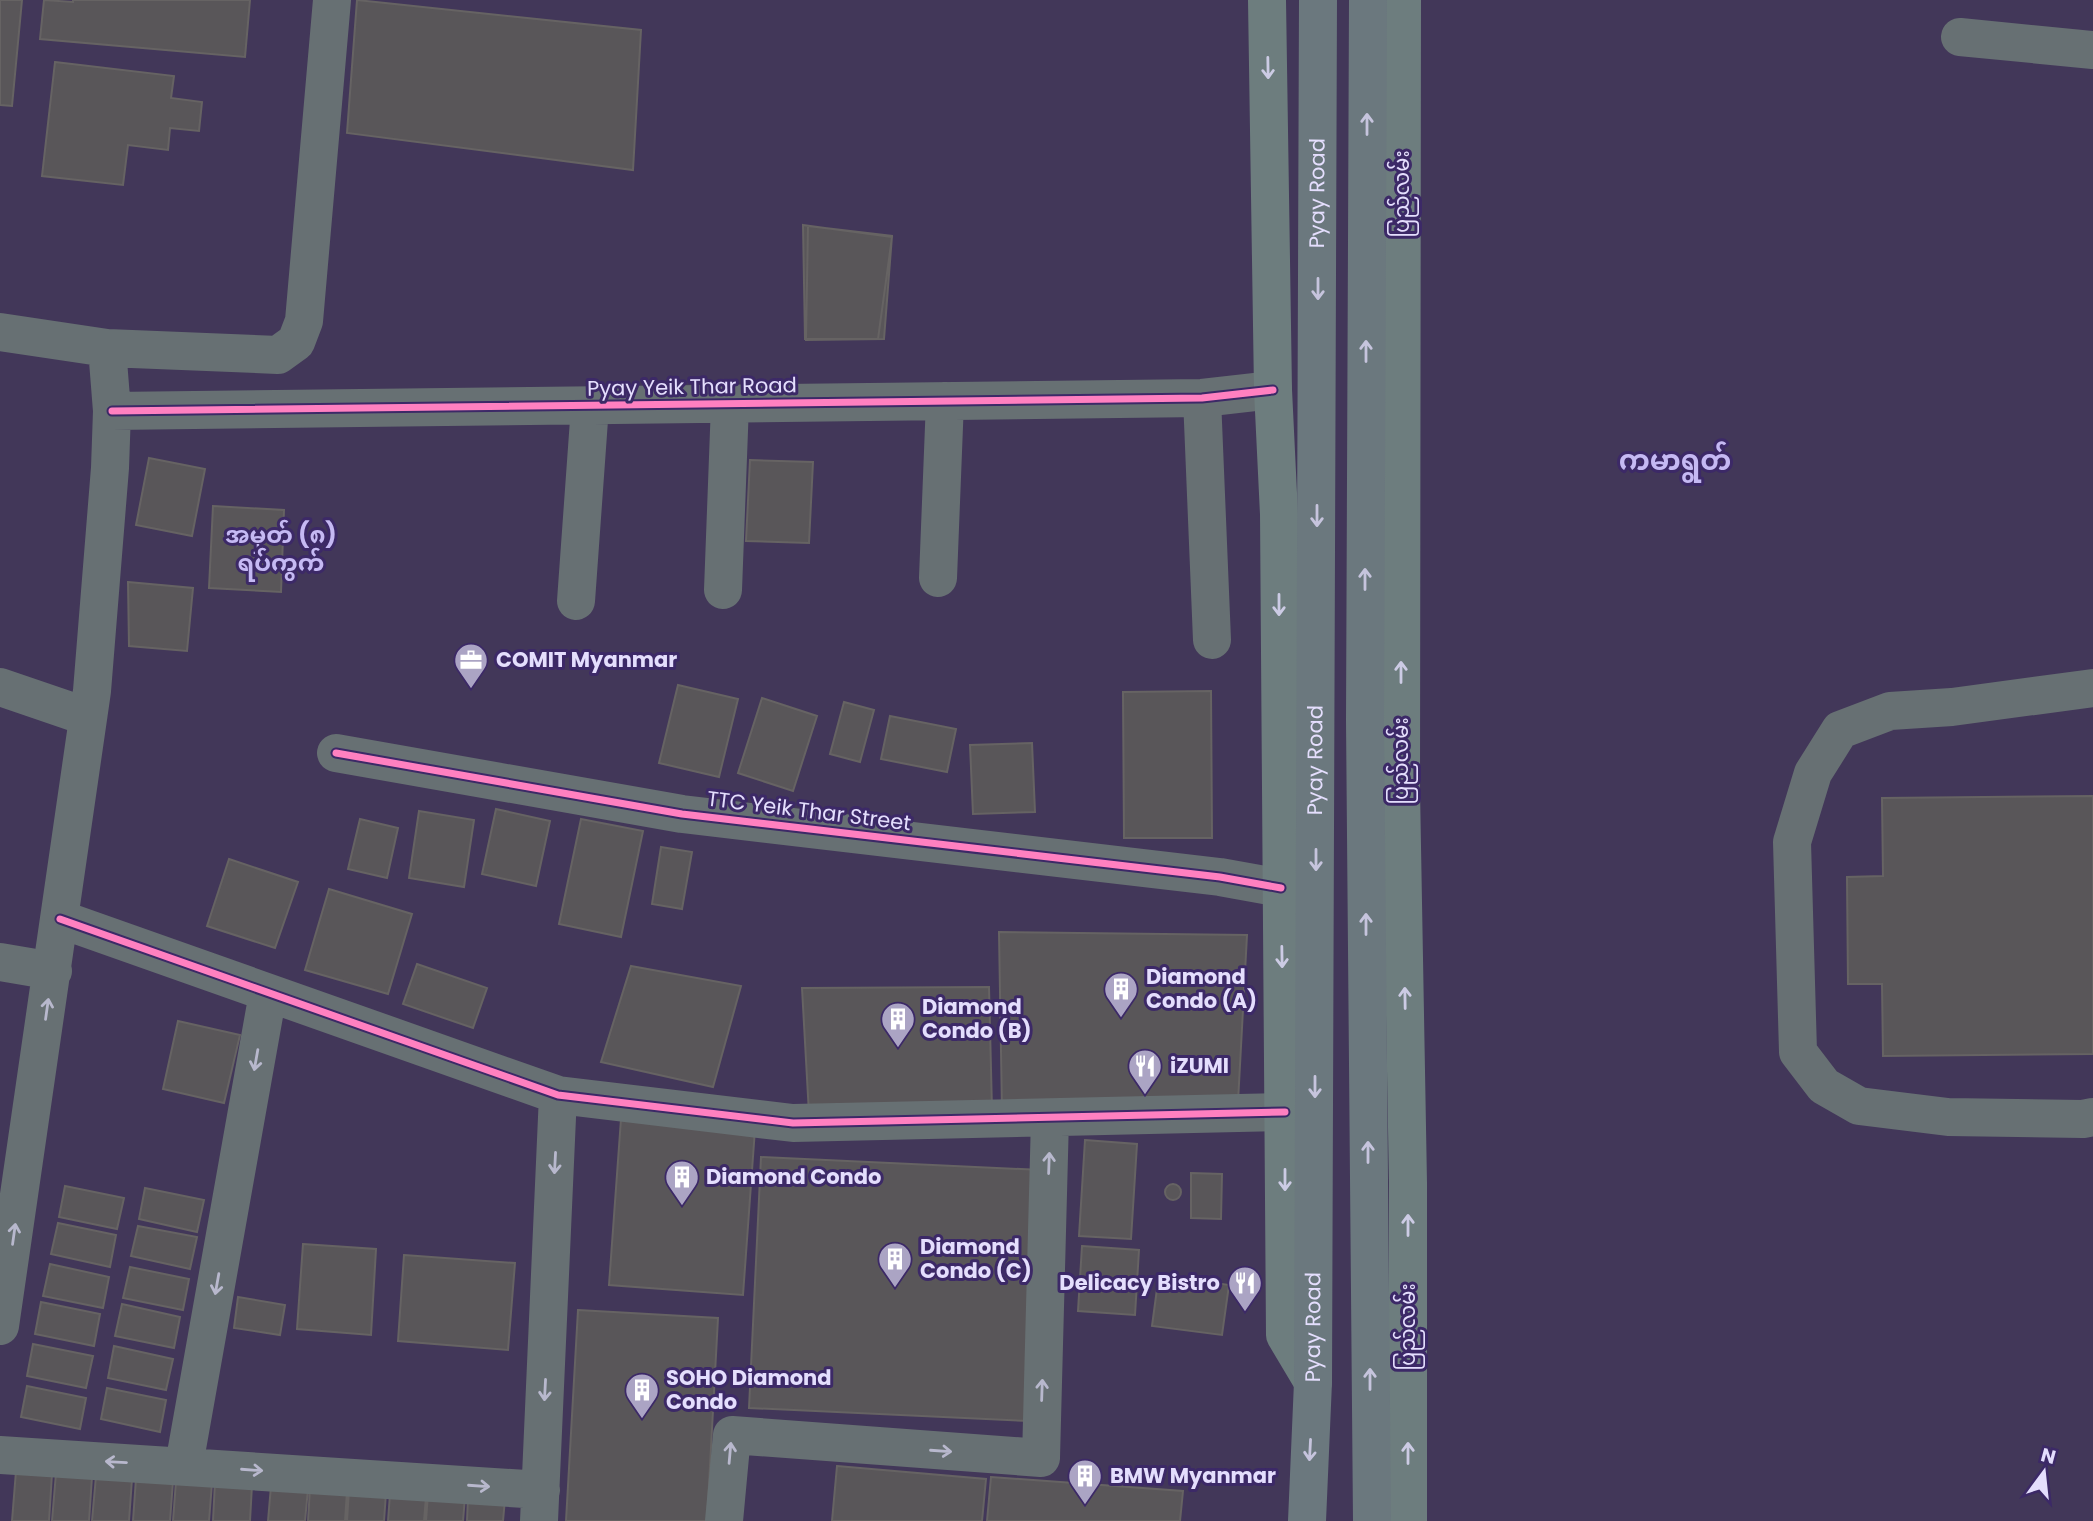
<svg xmlns="http://www.w3.org/2000/svg" width="2093" height="1521" font-family="Poppins,'Noto Sans Myanmar',sans-serif">
	<rect width="100%" height="100%" fill="#423759"/>
	<!-- building -->
	<path fill="#595659" stroke="#666363" stroke-width="2" d="M0,0H22L12,106L0,105Z
		M44,0L73,2V0H250L245,57L40,39Z
		M357,0L641,30L633,170L347,133Z
		M55,62L174,76L171,98L202,102L199,131L170,128L168,150L128,145L123,185L42,176Z
		M803,225L892,237L878,339H805Z
		M808,226L892,236L884,339L806,340Z
		M149,458L205,469L192,536L136,525Z
		M750,460L813,462L809,543L746,541Z
		M213,506L284,510L281,592L209,588Z
		M128,582L193,588L187,651L129,646Z
		M678,685L738,699L719,777L659,763Z
		M1211,691L1212,838H1124L1123,692Z
		M762,698L817,716L793,791L738,773Z
		M844,702L874,710L860,762L830,754Z
		M890,716L956,729L947,772L881,759Z
		M1032,743L1035,812L973,814L970,745Z
		M2093,796V1054L1883,1056L1882,984H1848L1847,877L1883,876L1882,798Z
		M496,809L550,821L536,886L482,874Z
		M419,811L474,820L464,887L409,878Z
		M360,819L398,828L387,878L348,869Z
		M581,819L643,831L621,937L559,924Z
		M661,847L692,852L682,909L652,904Z
		M229,859L298,882L275,948L207,926Z
		M329,889L412,914L388,994L305,970Z
		M999,932L1247,935L1238,1102L1002,1111Z
		M417,964L487,988L473,1028L403,1004Z
		M631,966L741,986L713,1087L601,1062Z
		M989,987L992,1110L809,1114L802,988Z
		M178,1021L240,1035L224,1103L163,1089Z
		M621,1119L755,1129L743,1295L609,1285Z
		M1085,1140L1137,1144L1131,1239L1079,1236Z
		M761,1157L1041,1170L1029,1421L749,1408Z
		M1191,1173L1222,1174L1221,1219L1191,1218Z
		M1165 1192a8 8 0 1 1 16 0a8 8 0 1 1-16 0Z
		M65,1186L124,1198L117,1229L59,1217Z
		M145,1188L204,1200L197,1232L139,1219Z
		M58,1223L116,1235L110,1267L51,1254Z
		M138,1226L197,1237L190,1269L131,1256Z
		M303,1244L376,1249L371,1335L297,1329Z
		M1082,1246L1139,1250L1135,1315L1078,1311Z
		M404,1255L515,1263L508,1350L398,1341Z
		M50,1264L109,1277L103,1308L43,1296Z
		M130,1267L189,1279L183,1310L123,1298Z
		M1159,1274L1229,1285L1222,1335L1152,1326Z
		M238,1297L285,1305L280,1335L234,1328Z
		M41,1302L100,1314L94,1346L35,1334Z
		M122,1304L180,1317L174,1348L115,1336Z
		M578,1310L718,1318L707,1521H566Z
		M33,1344L93,1356L86,1388L27,1376Z
		M114,1346L173,1359L166,1390L108,1378Z
		M27,1386L86,1398L80,1429L21,1417Z
		M107,1388L166,1400L160,1432L101,1419Z
		M837,1466L986,1479L982,1521H832Z
		M16,1471L52,1474L49,1521H12Z
		M56,1473L92,1477L89,1521H52Z
		M96,1476L132,1479L129,1521H92Z
		M991,1477L1183,1491L1180,1521H987Z
		M136,1478L173,1481L170,1521H133Z
		M176,1481L212,1483L209,1521H173Z
		M215,1482L252,1485L250,1521H213Z
		M271,1486L308,1489L305,1521H268Z
		M310,1488L347,1491L345,1521H308Z
		M349,1490L386,1493L384,1521H347Z
		M390,1494L426,1497L424,1521H388Z
		M428,1494L465,1497L463,1521H426Z
		M468,1497L505,1499L503,1521H467Z"/>
	<g fill="none" stroke-linecap="round" stroke-linejoin="round">
		<!-- minor -->
		<path stroke="#677073" stroke-width="38" d="M1960,37L2093,50
			M0,332L107,348L112,411L110,468L92,691L0,1326
			M107,348L278,355L296,342L304,321L332,0
			M1202,398L1212,640
			M112,411L1202,398L1273,390
			M938,578L945,401
			M723,590L730,404
			M576,601L590,406
			M0,687L88,717
			M2093,688L1952,707L1890,711L1840,730L1813,773L1792,842L1798,1052L1824,1086L1859,1106L1948,1117L2083,1119L2093,1117
			M336,753L682,814L1220,877L1281,888
			M60,919L558,1095L793,1123L1285,1112
			M0,962L53,971
			M0,1455L541,1490
			M184,1465L268,993
			M539,1521L558,1095
			M724,1521L732,1435L1041,1458L1050,1118"/>
		<!-- major -->
		<path stroke="#6d7d7e" stroke-width="38" d="M1267,0L1273,390L1279,514L1285,1335L1313,1382
			M1402,0L1401,790L1408,1183V1521"/>
		<!-- highway -->
		<g stroke="#6b787e" stroke-width="38">
			<path d="M1368,0L1365,721L1372,1521"/>
			<path id="s1" d="M1307,1521L1313,1382L1318,0"/>
		</g>
		<!-- cycleway casing -->
		<g stroke="#3c2967" stroke-width="11">
			<path id="cycleway" d="M112,411L1202,398L1273,390
				M336,753L682,814L1220,877L1281,888
				M60,919L558,1095L793,1123L1285,1112"/>
		</g>
		<!-- cycleway -->
		<use href="#cycleway" stroke="#ff80c0" stroke-width="7"/>
	</g>
	<!-- one-way arrows -->
	<defs><path id="oneway-shaft" d="M-6 0H5M1.5-3L5.5 0L1.5 3" fill="none" stroke-width="1.6" stroke-linecap="round" stroke-linejoin="round" transform="scale(1.75)"/></defs>
	<g stroke="#cccbe4">
		<use href="#oneway-shaft" transform="translate(1268 68) rotate(89)"/>
		<use href="#oneway-shaft" transform="translate(1279 605) rotate(90)"/>
		<use href="#oneway-shaft" transform="translate(1401 672) rotate(-90)"/>
		<use href="#oneway-shaft" transform="translate(1282 957) rotate(89)"/>
		<use href="#oneway-shaft" transform="translate(1405 998) rotate(-91)"/>
		<use href="#oneway-shaft" transform="translate(1285 1180) rotate(90)"/>
		<use href="#oneway-shaft" transform="translate(1408 1225) rotate(-90)"/>
		<use href="#oneway-shaft" transform="translate(1408 1453) rotate(-90)"/>
	</g>
	<g stroke="#c6c4dd">
		<use href="#oneway-shaft" transform="translate(1367 124) rotate(-90)"/>
		<use href="#oneway-shaft" transform="translate(1318 289) rotate(90)"/>
		<use href="#oneway-shaft" transform="translate(1366 351) rotate(-90)"/>
		<use href="#oneway-shaft" transform="translate(1317 516) rotate(90)"/>
		<use href="#oneway-shaft" transform="translate(1365 579) rotate(-90)"/>
		<use href="#oneway-shaft" transform="translate(1316 860) rotate(90)"/>
		<use href="#oneway-shaft" transform="translate(1366 924) rotate(-90)"/>
		<use href="#oneway-shaft" transform="translate(1315 1087) rotate(90)"/>
		<use href="#oneway-shaft" transform="translate(1368 1152) rotate(-90)"/>
		<use href="#oneway-shaft" transform="translate(1370 1379) rotate(-90)"/>
		<use href="#oneway-shaft" transform="translate(1310 1450) rotate(93)"/>
	</g>
	<g stroke="#b8b8cd">
		<use href="#oneway-shaft" transform="translate(47 1009) rotate(-82)"/>
		<use href="#oneway-shaft" transform="translate(256 1060) rotate(100)"/>
		<use href="#oneway-shaft" transform="translate(555 1163) rotate(93)"/>
		<use href="#oneway-shaft" transform="translate(1049 1163) rotate(-88)"/>
		<use href="#oneway-shaft" transform="translate(14 1234) rotate(-82)"/>
		<use href="#oneway-shaft" transform="translate(217 1284) rotate(100)"/>
		<use href="#oneway-shaft" transform="translate(545 1390) rotate(93)"/>
		<use href="#oneway-shaft" transform="translate(1042 1390) rotate(-88)"/>
		<use href="#oneway-shaft" transform="translate(941 1451) rotate(4)"/>
		<use href="#oneway-shaft" transform="translate(730 1453) rotate(-85)"/>
		<use href="#oneway-shaft" transform="translate(116 1462) rotate(-177)"/>
		<use href="#oneway-shaft" transform="translate(252 1470) rotate(4)"/>
		<use href="#oneway-shaft" transform="translate(479 1486) rotate(4)"/>
	</g>
	<!-- icons -->
	<defs>
		<g id="office-pin" transform="scale(1.75)"><path d="M0 17L-7.5 6A9.5 9.5 0 1 1 7.5 6Z" fill="#aba4c4" stroke="#3c2967"/><path d="M-6-3h4V-5.5h4V-3h4V5H-6ZM-1-4.5V-3h2v-1.5ZM-6 0V1H6V0Z" fill="#fff"/></g>
		<g id="building-pin" transform="scale(1.75)"><path d="M0 17L-7.5 6A9.5 9.5 0 1 1 7.5 6Z" fill="#aba4c4" stroke="#3c2967"/><path d="M-4-6H4V6H1V3H-1V6H-4ZM-2.5-4.3h1.7v1.8h-1.7ZM.8-4.3h1.7v1.8H.8ZM-2.5-1h1.7V.8h-1.7ZM.8-1h1.7V.8H.8Z" fill="#fff"/></g>
		<g id="restaurant-pin" transform="scale(1.75)"><path d="M0 17L-7.5 6A9.5 9.5 0 1 1 7.5 6Z" fill="#aba4c4" stroke="#3c2967"/><path d="M-5-6h1v4h1v-4h1v4h1v-4h1v5L-1.5 .5V6h-2V.5L-5-1ZM5-6V6H3V1.5H1.5Q1.5-4 5-6Z" fill="#fff"/></g>
	</defs>
	<g fill-rule="evenodd">
		<use href="#office-pin" x="471" y="660"/>
		<use href="#building-pin" x="1121" y="989"/>
		<use href="#building-pin" x="898" y="1019"/>
		<use href="#restaurant-pin" x="1145" y="1066"/>
		<use href="#building-pin" x="682" y="1177"/>
		<use href="#building-pin" x="895" y="1259"/>
		<use href="#restaurant-pin" x="1245" y="1283"/>
		<use href="#building-pin" x="642" y="1390"/>
		<use href="#building-pin" x="1085" y="1476"/>
	</g>
	<g text-anchor="middle" stroke-width="6" stroke-linejoin="round" paint-order="stroke">
		<!-- street labels -->
		<g font-size="21" fill="#e4defd" stroke="#3c2967">
			<text dy="7" stroke="none"><textPath href="#s1" startOffset="1328">Pyay Road</textPath></text>
			<text transform="translate(1402 194) rotate(-90)" y="7">ပြည်လမ်း</text>
			<text transform="translate(692 387) rotate(-1)" y="7">Pyay Yeik Thar Road</text>
			<text dy="7" stroke="none"><textPath href="#s1" startOffset="761">Pyay Road</textPath></text>
			<text transform="translate(1401 761) rotate(-90)" y="7">ပြည်လမ်း</text>
			<text transform="translate(809 811) rotate(7)" y="7">TTC Yeik Thar Street</text>
			<text transform="translate(1408 1327) rotate(-90)" y="7">ပြည်လမ်း</text>
			<text dy="7" stroke="none"><textPath href="#s1" startOffset="194">Pyay Road</textPath></text>
		</g>
		<!-- poi labels -->
		<g font-size="21" font-weight="bold" fill="#e4defd" stroke="#3c2967" text-anchor="start">
			<text x="496" y="667">COMIT Myanmar</text>
			<text x="1146" y="984">Diamond<tspan x="1146" dy="24">Condo (A)</tspan></text>
			<text x="922" y="1014">Diamond<tspan x="922" dy="24">Condo (B)</tspan></text>
			<text x="1170" y="1073">iZUMI</text>
			<text x="706" y="1184">Diamond Condo</text>
			<text x="920" y="1254">Diamond<tspan x="920" dy="24">Condo (C)</tspan></text>
			<text x="1220" y="1290" text-anchor="end">Delicacy Bistro</text>
			<text x="666" y="1385">SOHO Diamond<tspan x="666" dy="24">Condo</tspan></text>
			<text x="1110" y="1483">BMW Myanmar</text>
		</g>
		<!-- quarter labels -->
		<g font-size="24" font-weight="bold" fill="#c5b9f3" stroke="#3c2967">
			<text x="281" y="543">အမှတ် (၈)<tspan x="281" dy="28">ရပ်ကွက်</tspan></text>
		</g>
		<!-- district labels -->
		<g font-size="28" font-weight="bold" fill="#c5b9f3" stroke="#3c2967">
			<text x="1675" y="470">ကမာရွတ်</text>
		</g>
	</g>
	<!-- north arrow -->
	<g transform="translate(2044 1472) rotate(15)" stroke="#3c2967" stroke-width="5" paint-order="stroke">
	<path d="M0-5L12 26L0 18L-12 26Z" fill="#e4defd"/>
	<text y="-10" font-size="19" font-weight="bold" text-anchor="middle" fill="#e4defd">N</text>
	</g>
</svg>
